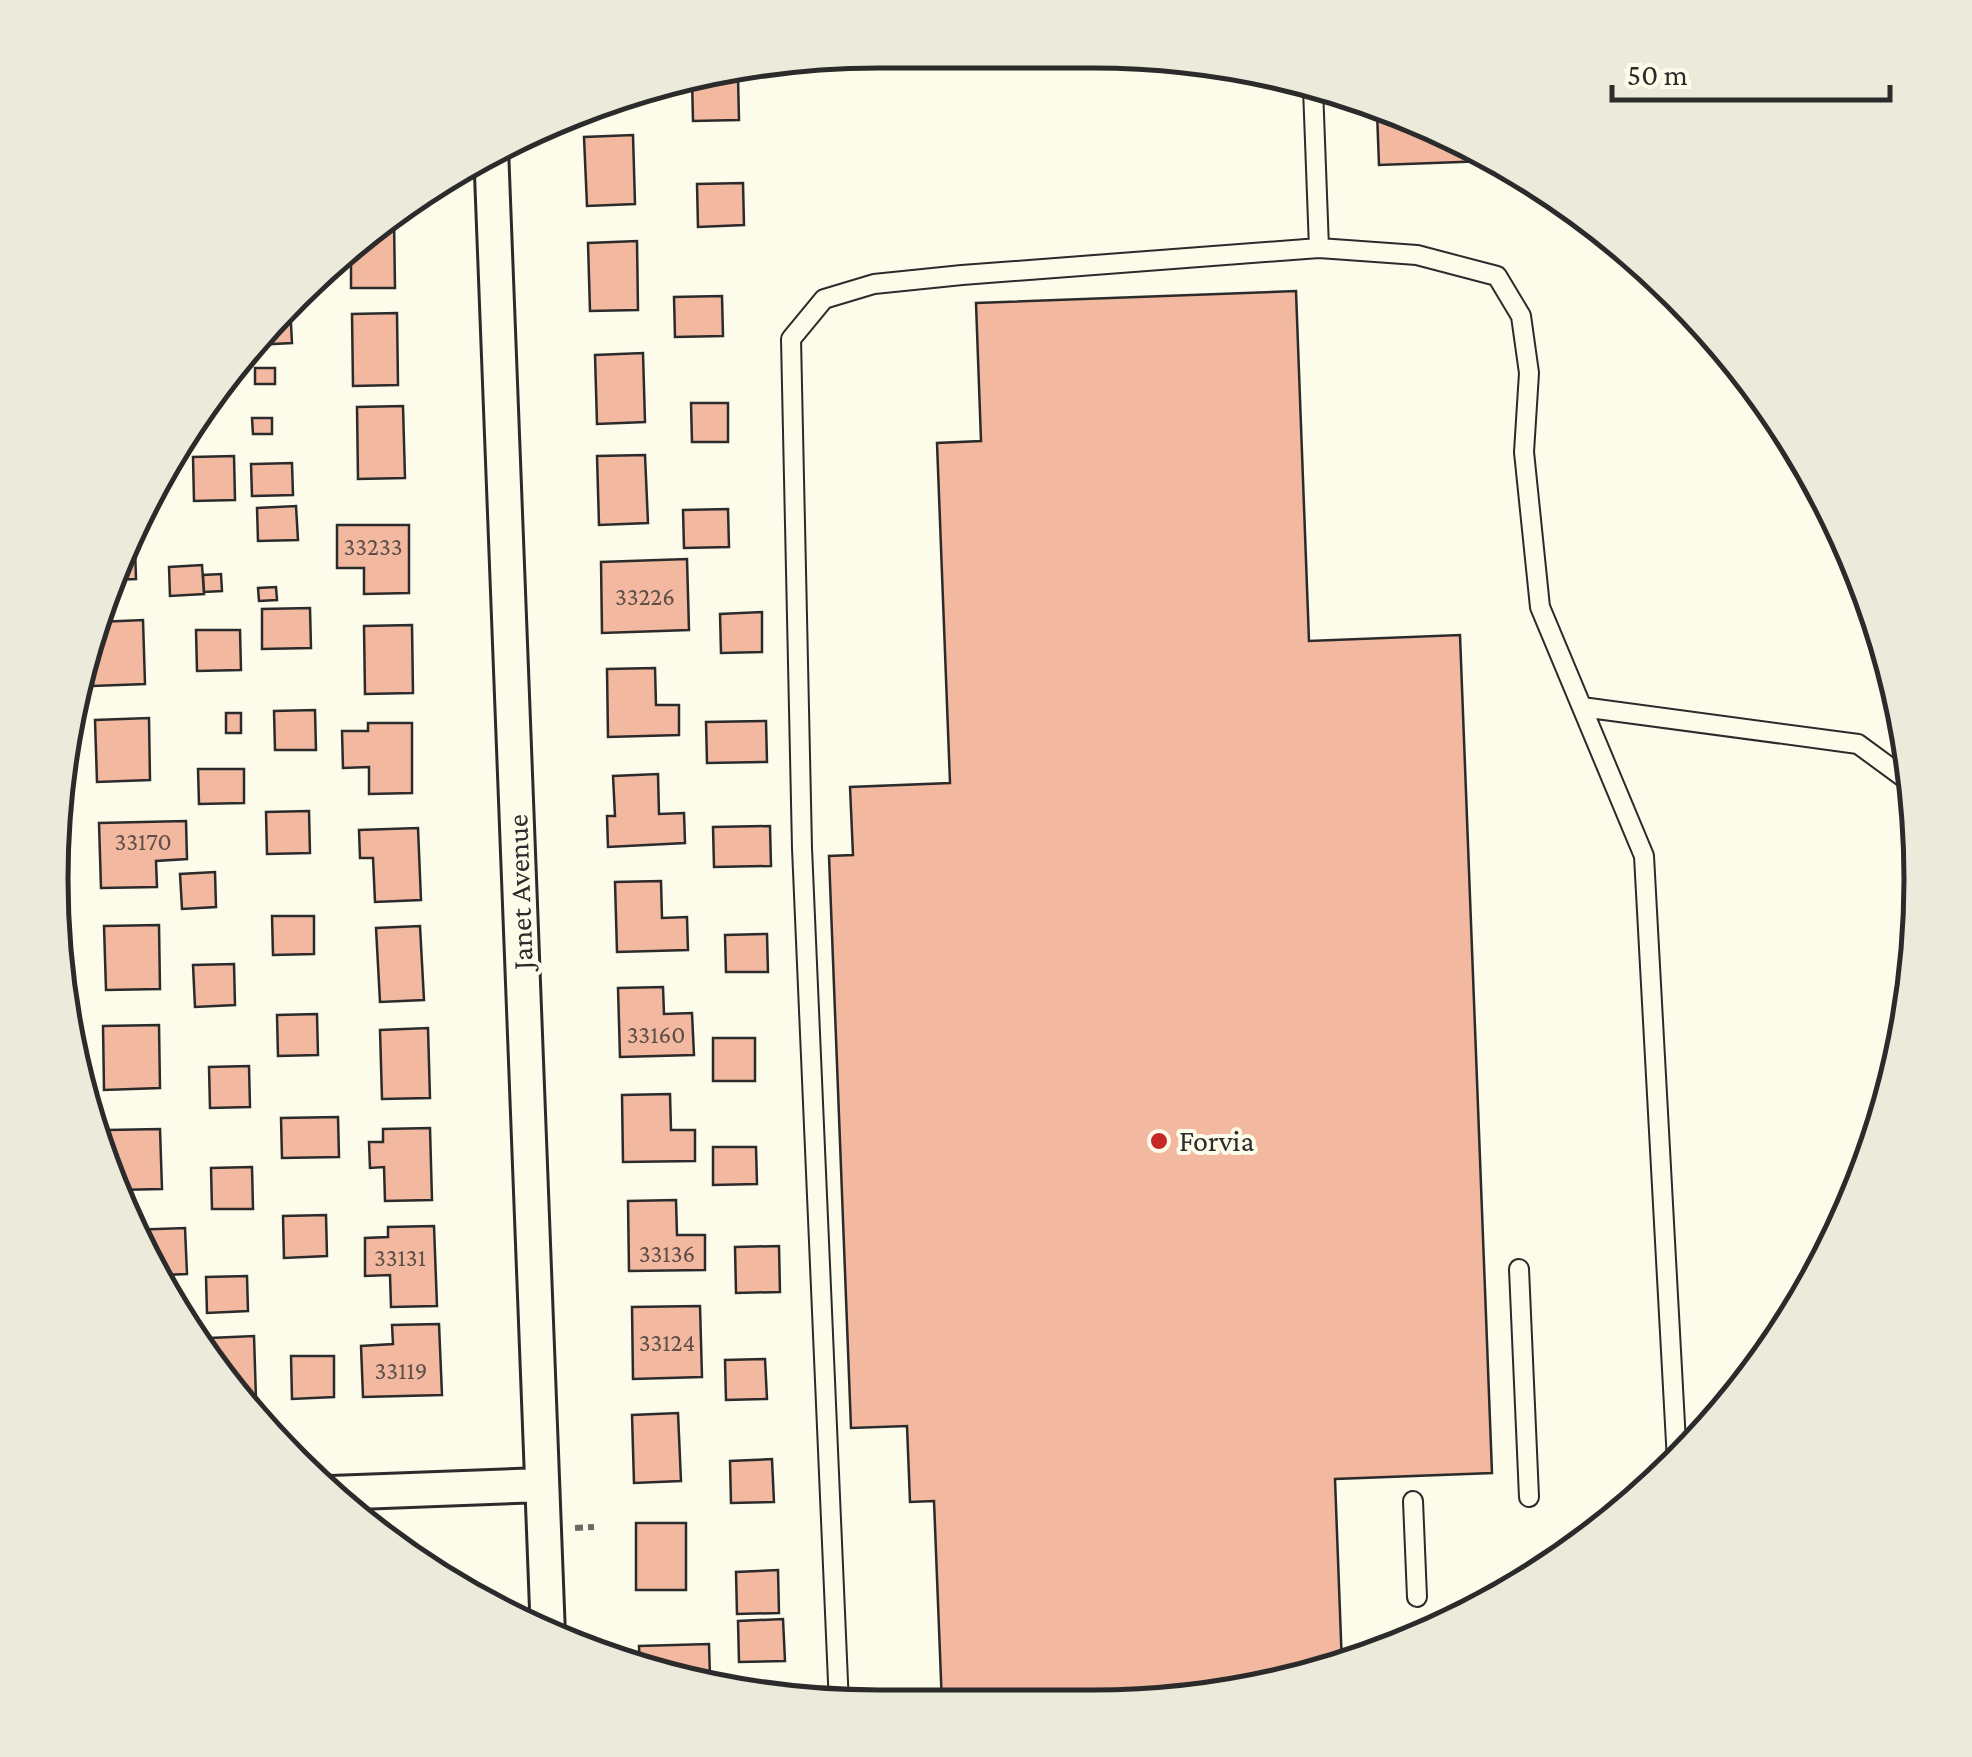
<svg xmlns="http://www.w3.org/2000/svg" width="1972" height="1757" font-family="'Crimson Pro',serif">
	<rect width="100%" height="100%" fill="#fdfbea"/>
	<!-- building -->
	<path fill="#f2b8a0" stroke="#2b2b2b" stroke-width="2.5" d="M738,77L739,120L693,121L692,79Z
		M1377,112L1487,153V161L1379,165Z
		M633,135L635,204L587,206L584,137Z
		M743,183L744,225L698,227L697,184Z
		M377,219H394L395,288H351V251H345Z
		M637,241L638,310L590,311L588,243Z
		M1296,291L1309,641L1460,635L1492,1473L1335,1479L1342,1666L1307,1679L1147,1705H942L934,1501L910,1502L907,1426L851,1428L829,856L853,855L850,787L950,783L937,443L981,441L976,303Z
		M722,296L723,336L675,337L674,297Z
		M290,305L292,343L254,345V342Z
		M397,313L398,385L353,386L352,314Z
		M643,353L645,422L597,424L595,355Z
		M255,368H275V384H255Z
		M691,403H728V442H692Z
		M403,406L405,478L358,479L357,407Z
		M252,418H272V434H253Z
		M645,455L648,523L599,525L597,456Z
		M234,456L235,500L194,501L193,457Z
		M292,463L293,495L252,496L251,464Z
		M296,506L298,540L258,541L257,508Z
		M728,509L729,547L684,548L683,510Z
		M134,516L136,579L112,580Z
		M337,525H409V593L364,594V568H337Z
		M687,559L689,630L602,633L601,562Z
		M202,565L204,594L170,596L169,567Z
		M221,574L222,591L204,592L203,575Z
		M276,587L277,600L259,601L258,588Z
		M310,608L311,648L262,649V609Z
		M762,612V652L721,653L720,614Z
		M143,620L145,684L93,686L92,641L98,622Z
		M412,625L413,693L365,694L364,626Z
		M196,630H240L241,670L197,671Z
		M655,668L656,705H679V735L608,737L607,669Z
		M315,710L316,750H275L274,711Z
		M226,713H241V733H226Z
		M149,718L150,780L97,782L95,720Z
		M766,721L767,762L707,763L706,722Z
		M368,723H412V793L369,794V767L343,768L342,731H368Z
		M198,769H244V803L199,804Z
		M658,774L659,814L684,813L685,843L608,847L607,816H615L613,776Z
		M309,811L310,853L267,854L266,812Z
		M186,821L187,859L156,861L157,887L101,888L99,823Z
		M770,826L771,866L714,867L713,827Z
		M418,828L421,900L375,902L373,858H360L359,830Z
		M215,872L216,907L182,909L180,874Z
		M661,881L662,918L687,917L688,950L617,952L615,882Z
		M272,916H314V954L273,955Z
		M159,925L160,989L106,990L104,926Z
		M420,926L424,1000L380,1002L376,928Z
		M767,934L768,972H726L725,935Z
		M234,964L235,1005L195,1007L193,965Z
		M663,987L664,1014L692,1013L694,1055L620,1057L618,988Z
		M317,1014L318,1055L278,1056L277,1015Z
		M159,1025L160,1088L104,1090L103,1026Z
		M428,1028L430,1098L382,1099L380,1030Z
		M713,1038H755V1081H713Z
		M249,1066L250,1107L210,1108L209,1067Z
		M670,1094L671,1130H695V1161L623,1162L622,1095Z
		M338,1117L339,1157L282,1158L281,1118Z
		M430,1128L432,1200L385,1201L384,1167L370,1168L369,1142H383V1129Z
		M160,1129L162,1189L115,1190L109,1176L108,1130Z
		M713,1147H756L757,1184L713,1185Z
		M252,1167L253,1209H212L211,1168Z
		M676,1200L677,1235H705V1270L629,1271L628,1201Z
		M326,1215L327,1256L284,1258L283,1216Z
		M434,1226L437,1306L391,1307L390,1275L365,1276V1238L388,1237V1227Z
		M185,1228L187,1274L164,1275V1292L135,1244L130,1230Z
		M779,1246L780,1292L736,1293L735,1247Z
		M247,1276L248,1311L207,1313L206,1277Z
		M700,1306L702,1377L633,1379L632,1307Z
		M439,1324L442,1395L363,1397L361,1346L393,1344L392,1325Z
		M254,1336L256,1399H238L222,1383L211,1366L210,1338Z
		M291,1356H334V1397L292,1399Z
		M765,1359L767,1399L726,1400L725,1360Z
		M678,1413L681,1481L634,1483L632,1415Z
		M772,1459L774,1502L731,1503L730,1461Z
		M636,1523H686V1590H636Z
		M778,1570L779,1613L737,1614L736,1572Z
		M783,1619L785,1661L739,1662L738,1621Z
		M709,1644L710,1677H690V1683L665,1679L640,1670L639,1646Z"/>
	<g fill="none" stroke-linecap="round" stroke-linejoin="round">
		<!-- lane casing -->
		<g stroke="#2b2b2b" stroke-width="22">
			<path id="lane" d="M1313,88L1319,248
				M1582,707L1858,744L1914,785
				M1519,1269L1529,1497
				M1413,1501L1417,1597
				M839,1705L802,848L791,339L824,299L874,284L962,275L1319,248L1417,255L1497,276L1521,316L1529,373L1524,452L1540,607L1644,856L1677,1461"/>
		</g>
		<!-- street casing -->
		<g stroke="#2b2b2b" stroke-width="38">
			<path id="street" d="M491,148L548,1635
				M331,1493L542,1485"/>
		</g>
		<!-- path -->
		<path stroke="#6a6964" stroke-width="6" stroke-dasharray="8 5" stroke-linecap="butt" d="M575,1528L594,1527"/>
		<!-- lane -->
		<use href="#lane" stroke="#fdfbea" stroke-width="18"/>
		<!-- street -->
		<use href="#street" stroke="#fdfbea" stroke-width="32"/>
	</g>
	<!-- markers -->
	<circle fill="#c62828" stroke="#fdfbea" stroke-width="4" cx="1159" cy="1141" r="10"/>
	<g text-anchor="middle" stroke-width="8" stroke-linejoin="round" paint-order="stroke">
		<!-- number labels -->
		<g font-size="25" fill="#5d4e48">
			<text x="373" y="555">33233</text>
			<text x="645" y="605">33226</text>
			<text x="143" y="850">33170</text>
			<text x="656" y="1043">33160</text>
			<text x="667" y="1262">33136</text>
			<text x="400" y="1266">33131</text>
			<text x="667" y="1351">33124</text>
			<text x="401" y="1379">33119</text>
		</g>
		<!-- street labels -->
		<g font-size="30" fill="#2b2b2b" stroke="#fdfbea">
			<text transform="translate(520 892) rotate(-92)" y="10">Janet Avenue</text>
		</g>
		<!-- poi labels -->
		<g font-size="30" fill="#2b2b2b" stroke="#fdfbea" text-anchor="start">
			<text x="1179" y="1151">Forvia</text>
		</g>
	</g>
	<!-- crop -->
	<path d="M0 0H1972V1757H0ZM879 68H1093A811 811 0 0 1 1904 879V879A811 811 0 0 1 1093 1690H879A811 811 0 0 1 68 879V879A811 811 0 0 1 879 68Z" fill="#eceadb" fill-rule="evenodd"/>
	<path fill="none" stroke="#2b2b2b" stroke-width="5" d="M879 68H1093A811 811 0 0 1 1904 879V879A811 811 0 0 1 1093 1690H879A811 811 0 0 1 68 879V879A811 811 0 0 1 879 68Z"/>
	<!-- scale -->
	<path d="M1612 85v15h278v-15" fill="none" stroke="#2b2b2b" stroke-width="5"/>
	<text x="1627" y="85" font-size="30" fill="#2b2b2b" stroke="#fdfbea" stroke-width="8" paint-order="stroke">50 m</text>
</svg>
